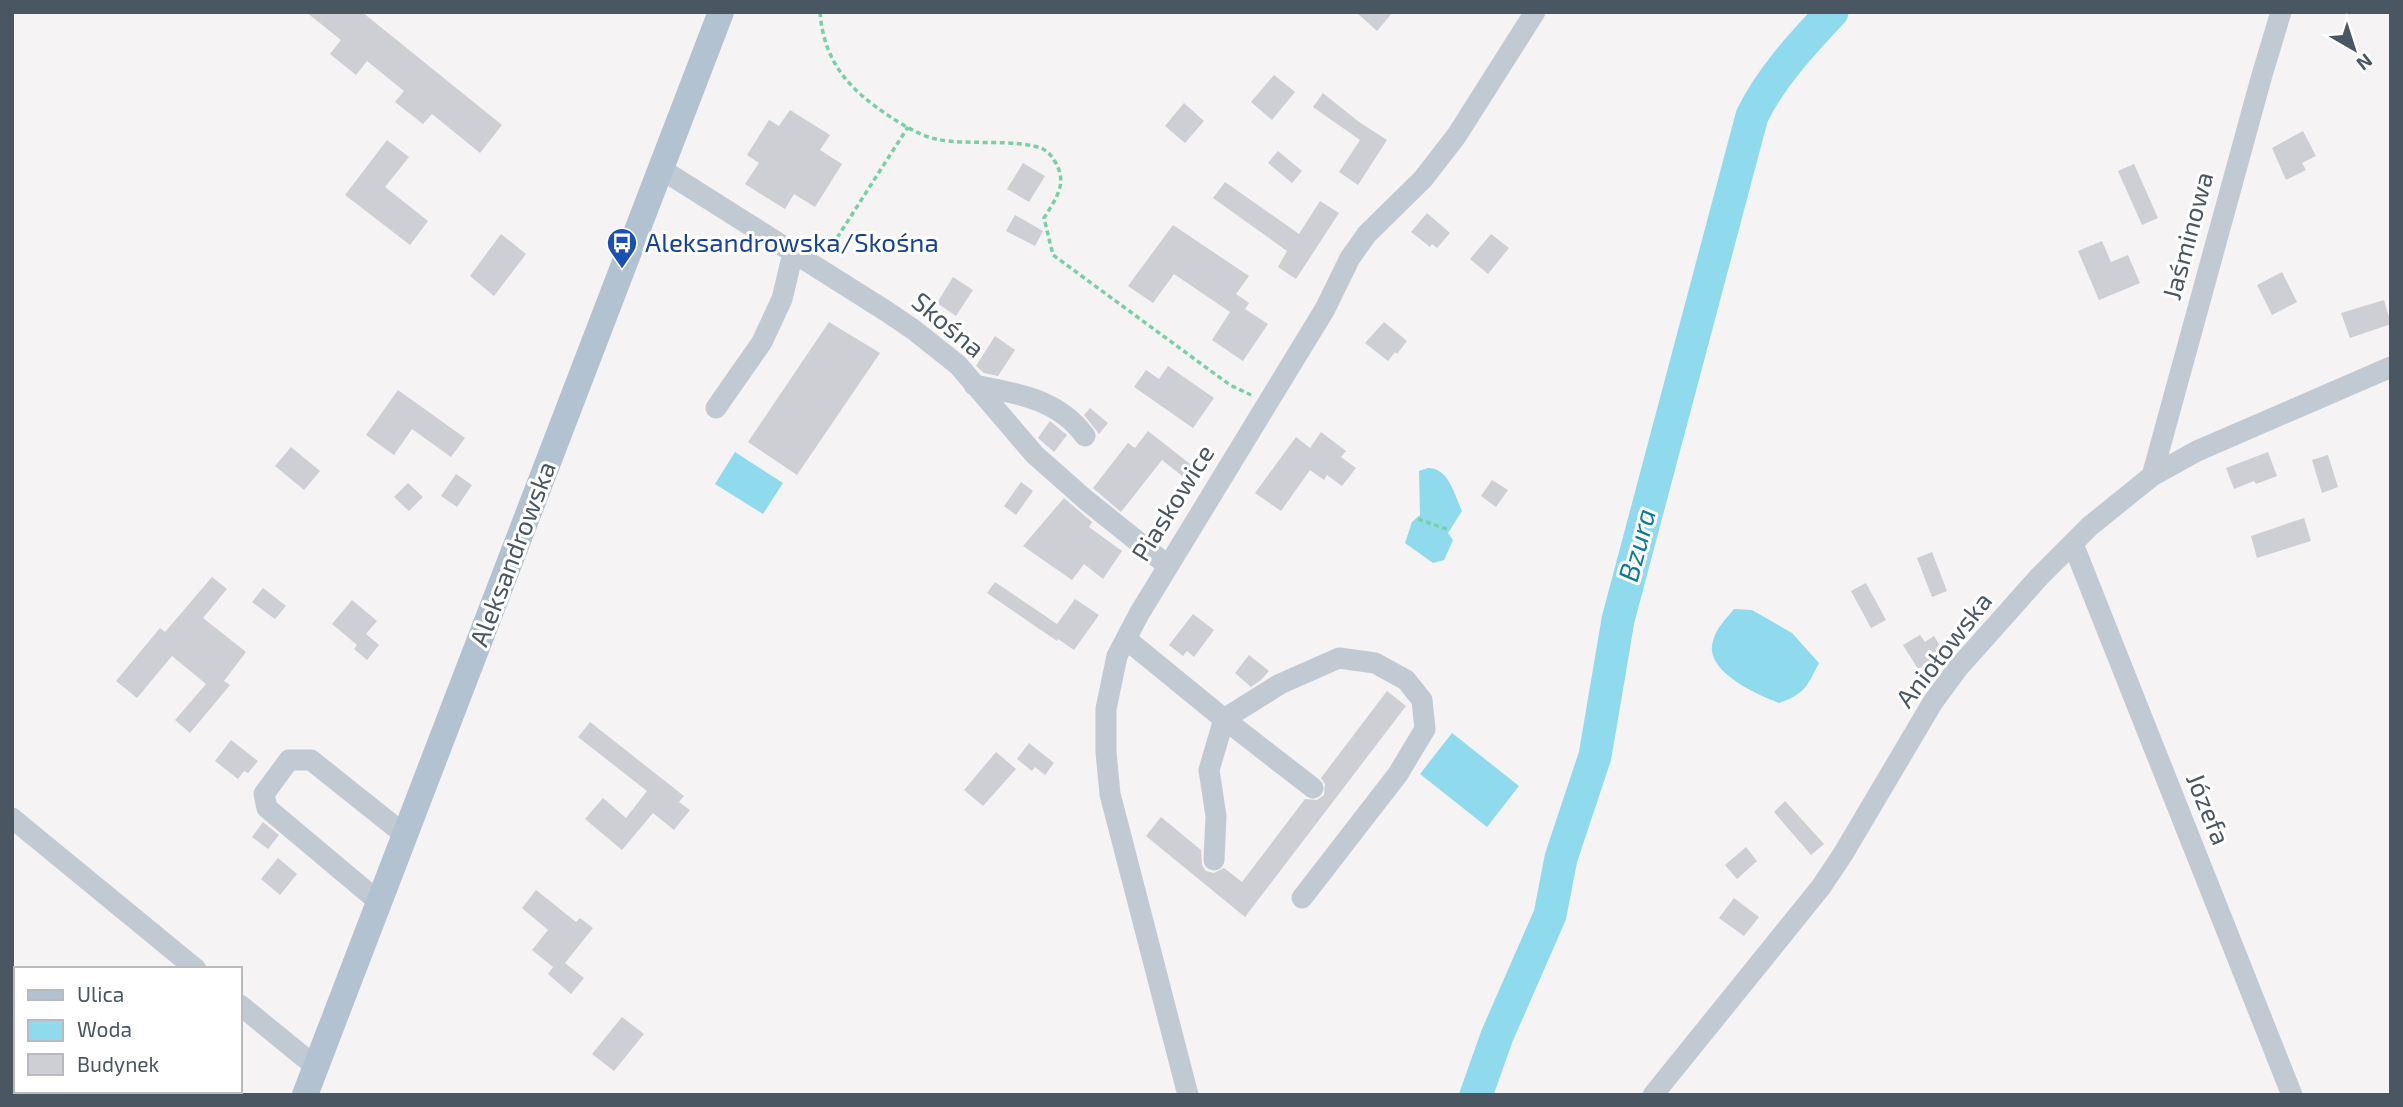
<svg xmlns="http://www.w3.org/2000/svg" width="2403" height="1107" font-family="'Exo 2',sans-serif">
	<rect width="100%" height="100%" fill="#f5f3f3"/>
	<!-- green -->
	<path fill="#c3f1d5" d="M16,1014V1091H152L157,1095H12V1017Z"/>
	<!-- water -->
	<path fill="#90daee" d="M735,452L783,483L763,514L715,484Z
		M1428,468C1449,468 1454,494 1462,511L1448,533L1453,540L1444,560L1433,563L1405,543L1412,522L1420,515L1419,471Z
		M1734,609L1752,610L1792,633L1819,663C1807,686 1805,694 1779,703C1757,695 1703,671 1713,641C1716,628 1726,619 1734,609Z
		M1452,733L1519,786L1487,827L1420,774Z"/>
	<g fill="none" stroke-linecap="round" stroke-linejoin="round">
		<!-- river -->
		<path stroke="#90daee" stroke-width="33" d="M1476,1095L1497,1036L1550,915L1561,858L1595,756L1618,620L1752,116C1771,77 1802,44 1832,12"/>
	</g>
	<!-- building -->
	<path fill="#cdcfd5" d="M306,12H362L502,125L480,153L432,114L423,124L395,102L404,91L367,61L356,75L330,54L341,40Z
		M1356,12H1393L1377,31Z
		M1274,75L1295,92L1272,120L1251,102Z
		M1323,93L1359,122L1387,140L1358,185L1339,172L1360,140L1313,107Z
		M1184,103L1204,121L1185,143L1165,126Z
		M790,110L830,135L820,150L842,164L815,207L794,194L785,209L745,184L759,163L747,155L769,120L779,126Z
		M2303,131L2316,156L2302,163L2306,170L2286,180L2272,148Z
		M387,140L409,157L385,187L428,221L410,245L345,195Z
		M1278,151L1302,171L1292,183L1268,163Z
		M1023,163L1045,176L1029,202L1007,189Z
		M2134,164L2158,218L2142,225L2118,171Z
		M1225,182L1299,234L1320,201L1339,213L1296,279L1278,267L1287,251L1213,198Z
		M1427,213L1450,233L1437,248L1432,244L1430,247L1411,232Z
		M1015,215L1043,231L1035,246L1006,231Z
		M1173,225L1249,276L1236,294L1249,303L1245,309L1268,324L1243,361L1212,340L1230,312L1174,274L1153,303L1128,286Z
		M501,234L526,254L494,296L470,276Z
		M1491,234L1509,248L1488,274L1470,259Z
		M2102,241L2111,262L2128,255L2140,283L2099,300L2078,251Z
		M2282,272L2297,302L2272,315L2257,285Z
		M953,277L973,290L956,316L937,303Z
		M2384,300L2391,324L2350,338L2341,313Z
		M829,322L880,353L797,475L748,442Z
		M1384,322L1407,341L1397,354L1395,352L1388,361L1365,343Z
		M995,336L1015,350L998,376L984,373L976,366Z
		M1168,366L1214,398L1193,428L1134,387L1146,370L1159,379Z
		M398,390L465,438L451,457L412,429L394,455L366,435Z
		M1090,408L1108,423L1099,434L1084,415Z
		M1050,421L1067,435L1054,452L1038,438Z
		M1148,431L1194,467L1186,479L1162,460L1121,512L1093,488L1128,443L1135,448Z
		M1321,432L1346,451L1341,457L1356,468L1342,486L1327,475L1324,480L1310,470L1281,511L1255,493L1296,437L1310,448Z
		M291,447L320,471L304,490L275,466Z
		M2268,452L2277,476L2256,484L2254,481L2234,489L2226,468Z
		M2328,455L2338,487L2322,493L2312,460Z
		M456,474L472,485L457,507L441,496Z
		M1492,480L1508,490L1496,507L1481,496Z
		M1021,482L1033,491L1016,515L1004,506Z
		M408,483L423,497L409,511L394,497Z
		M1064,498L1092,522L1089,527L1122,551L1103,579L1084,564L1072,580L1023,546Z
		M2304,518L2311,541L2257,558L2251,536Z
		M1932,552L1947,591L1932,597L1917,558Z
		M212,577L227,589L203,618L246,652L224,681L230,685L190,733L175,720L206,684L172,656L137,698L116,681L160,628L165,632Z
		M995,582L1057,624L1075,599L1099,615L1074,650L1058,639L1057,641L987,593Z
		M1866,583L1886,620L1871,628L1851,591Z
		M263,588L286,606L275,619L252,602Z
		M352,600L377,621L366,634L379,645L367,660L354,649L357,645L332,624Z
		M1193,614L1214,630L1194,657L1187,651L1183,656L1169,645Z
		M1920,635L1925,642L1934,636L1944,652L1918,669L1903,645Z
		M1249,655L1269,671L1261,680L1251,687L1235,673Z
		M1387,691L1406,706L1245,917L1146,836L1161,817L1201,850L1202,865L1206,871L1214,873L1224,868L1242,882L1305,799L1317,800L1324,795L1325,784L1321,778Z
		M590,722L684,796L679,802L690,810L674,830L653,813L622,850L585,819L603,798L626,818L647,791L578,737Z
		M231,740L258,761L248,773L244,771L238,779L215,761Z
		M1029,743L1054,763L1045,775L1035,767L1032,771L1017,759Z
		M996,752L1016,769L983,806L964,790Z
		M1785,801L1824,844L1811,855L1774,812Z
		M263,822L279,835L268,849L252,837Z
		M1746,847L1757,861L1737,879L1725,865Z
		M278,858L297,874L280,895L261,879Z
		M536,890L576,922L580,918L593,928L565,963L584,978L571,994L548,974L553,967L532,950L548,930L522,908Z
		M1734,898L1759,917L1744,936L1719,918Z
		M622,1017L644,1034L614,1071L592,1054Z"/>
	<g fill="none" stroke-linecap="round" stroke-linejoin="round">
		<!-- path -->
		<path stroke="#7ad0a6" stroke-width="3.5" stroke-dasharray="5 3.5" stroke-linecap="butt" d="M820,12C824,64 851,91 892,118C905,126 921,136 936,139C966,146 1017,138 1043,149C1047,151 1052,156 1054,160C1069,183 1056,198 1044,218L1053,255L1230,385L1251,395
			M828,252L908,127
			M1418,519L1449,530"/>
		<!-- minor -->
		<path stroke="#c1cad2" stroke-width="21" d="M661,169L886,311L914,330L958,365L1035,455L1086,500L1167,565
			M974,385C1016,393 1058,399 1085,436
			M716,408L762,342L782,299L793,253
			M2152,476L2262,75L2281,12
			M2073,544L2292,1095
			M1126,639L1224,719L1313,788
			M12,818L196,969
			M1214,860L1216,816L1209,770L1224,719L1280,684L1339,658L1375,663L1406,680L1422,700L1425,729L1398,774L1302,898
			M379,902L267,808L264,794L289,760H311L405,835
			M240,1005L316,1067
			M1188,1095L1110,794L1106,752V709L1117,656L1139,614L1325,309L1350,258L1367,234L1423,179L1457,135L1535,12
			M1653,1095L1821,887L1843,854L1933,702L1958,668L2039,577L2090,526L2152,476L2197,451L2391,367"/>
		<!-- major -->
		<path stroke="#b3c2d1" stroke-width="26" d="M305,1095L721,12"/>
	</g>
	<!-- icons -->
	<defs>
		<g id="bus-pin" transform="scale(1.575)"><path d="M0 17L-7.5 6A9.5 9.5 0 1 1 7.5 6Z" fill="#1a4fb4" stroke="#fff"/><path d="M-5-6H5V4H4V6H2V4H-2V6H-4V4H-5ZM-3.5-4V0h7V-4ZM-3.5 1.2v1.5H-2V1.2ZM2 1.2v1.5H3.5V1.2Z" fill="#fff"/></g>
	</defs>
	<g fill-rule="evenodd">
		<use href="#bus-pin" x="622" y="243"/>
	</g>
	<g text-anchor="middle" stroke-width="6" stroke-linejoin="round" paint-order="stroke">
		<!-- street labels -->
		<g font-size="26" fill="#4a5661" stroke="#fff">
			<text transform="translate(2188 236) rotate(-75)" y="9">Jaśminowa</text>
			<text transform="translate(948 325) rotate(40)" y="9">Skośna</text>
			<text transform="translate(1173 503) rotate(-58)" y="9">Piaskowice</text>
			<text transform="translate(513 554) rotate(-69)" y="9">Aleksandrowska</text>
			<text transform="translate(1944 650) rotate(-52)" y="9">Aniołowska</text>
			<text transform="translate(2208 809) rotate(68)" y="9">Józefa</text>
		</g>
		<!-- transit labels -->
		<g font-size="26" fill="#164399" stroke="#fff" text-anchor="start">
			<text x="645" y="252">Aleksandrowska/Skośna</text>
		</g>
		<!-- water labels -->
		<g font-size="28" font-style="italic" fill="#0c7c9b" stroke="#fff">
			<text transform="translate(1637 545) rotate(-75)" y="10">Bzura</text>
		</g>
	</g>
	<!-- border -->
	<rect width="2403" height="1107" fill="none" stroke="#4a5661" stroke-width="28"/>
	<!-- legend -->
	<rect x="14" y="967" width="228" height="126" fill="#ffffff" stroke="#b7bbc0" stroke-width="2"/>
	<rect x="28" y="990" width="35" height="10" fill="#b3c2d1" stroke="#b7bbc0" stroke-width="2"/>
	<text x="77" y="1002" font-size="21" fill="#4a5661">Ulica</text>
	<rect x="28" y="1020" width="35" height="21" fill="#90daee" stroke="#b7bbc0" stroke-width="2"/>
	<text x="77" y="1037" font-size="21" fill="#4a5661">Woda</text>
	<rect x="28" y="1054" width="35" height="21" fill="#cdcfd5" stroke="#b7bbc0" stroke-width="2"/>
	<text x="77" y="1072" font-size="21" fill="#4a5661">Budynek</text>
	<!-- north arrow -->
	<g transform="translate(2354 49) rotate(141)" stroke="#ffffff" stroke-width="5" paint-order="stroke">
	<path d="M0-5L12 26L0 18L-12 26Z" fill="#4a5661"/>
	<text y="-10" font-size="19" font-weight="bold" text-anchor="middle" fill="#4a5661">N</text>
	</g>
</svg>
